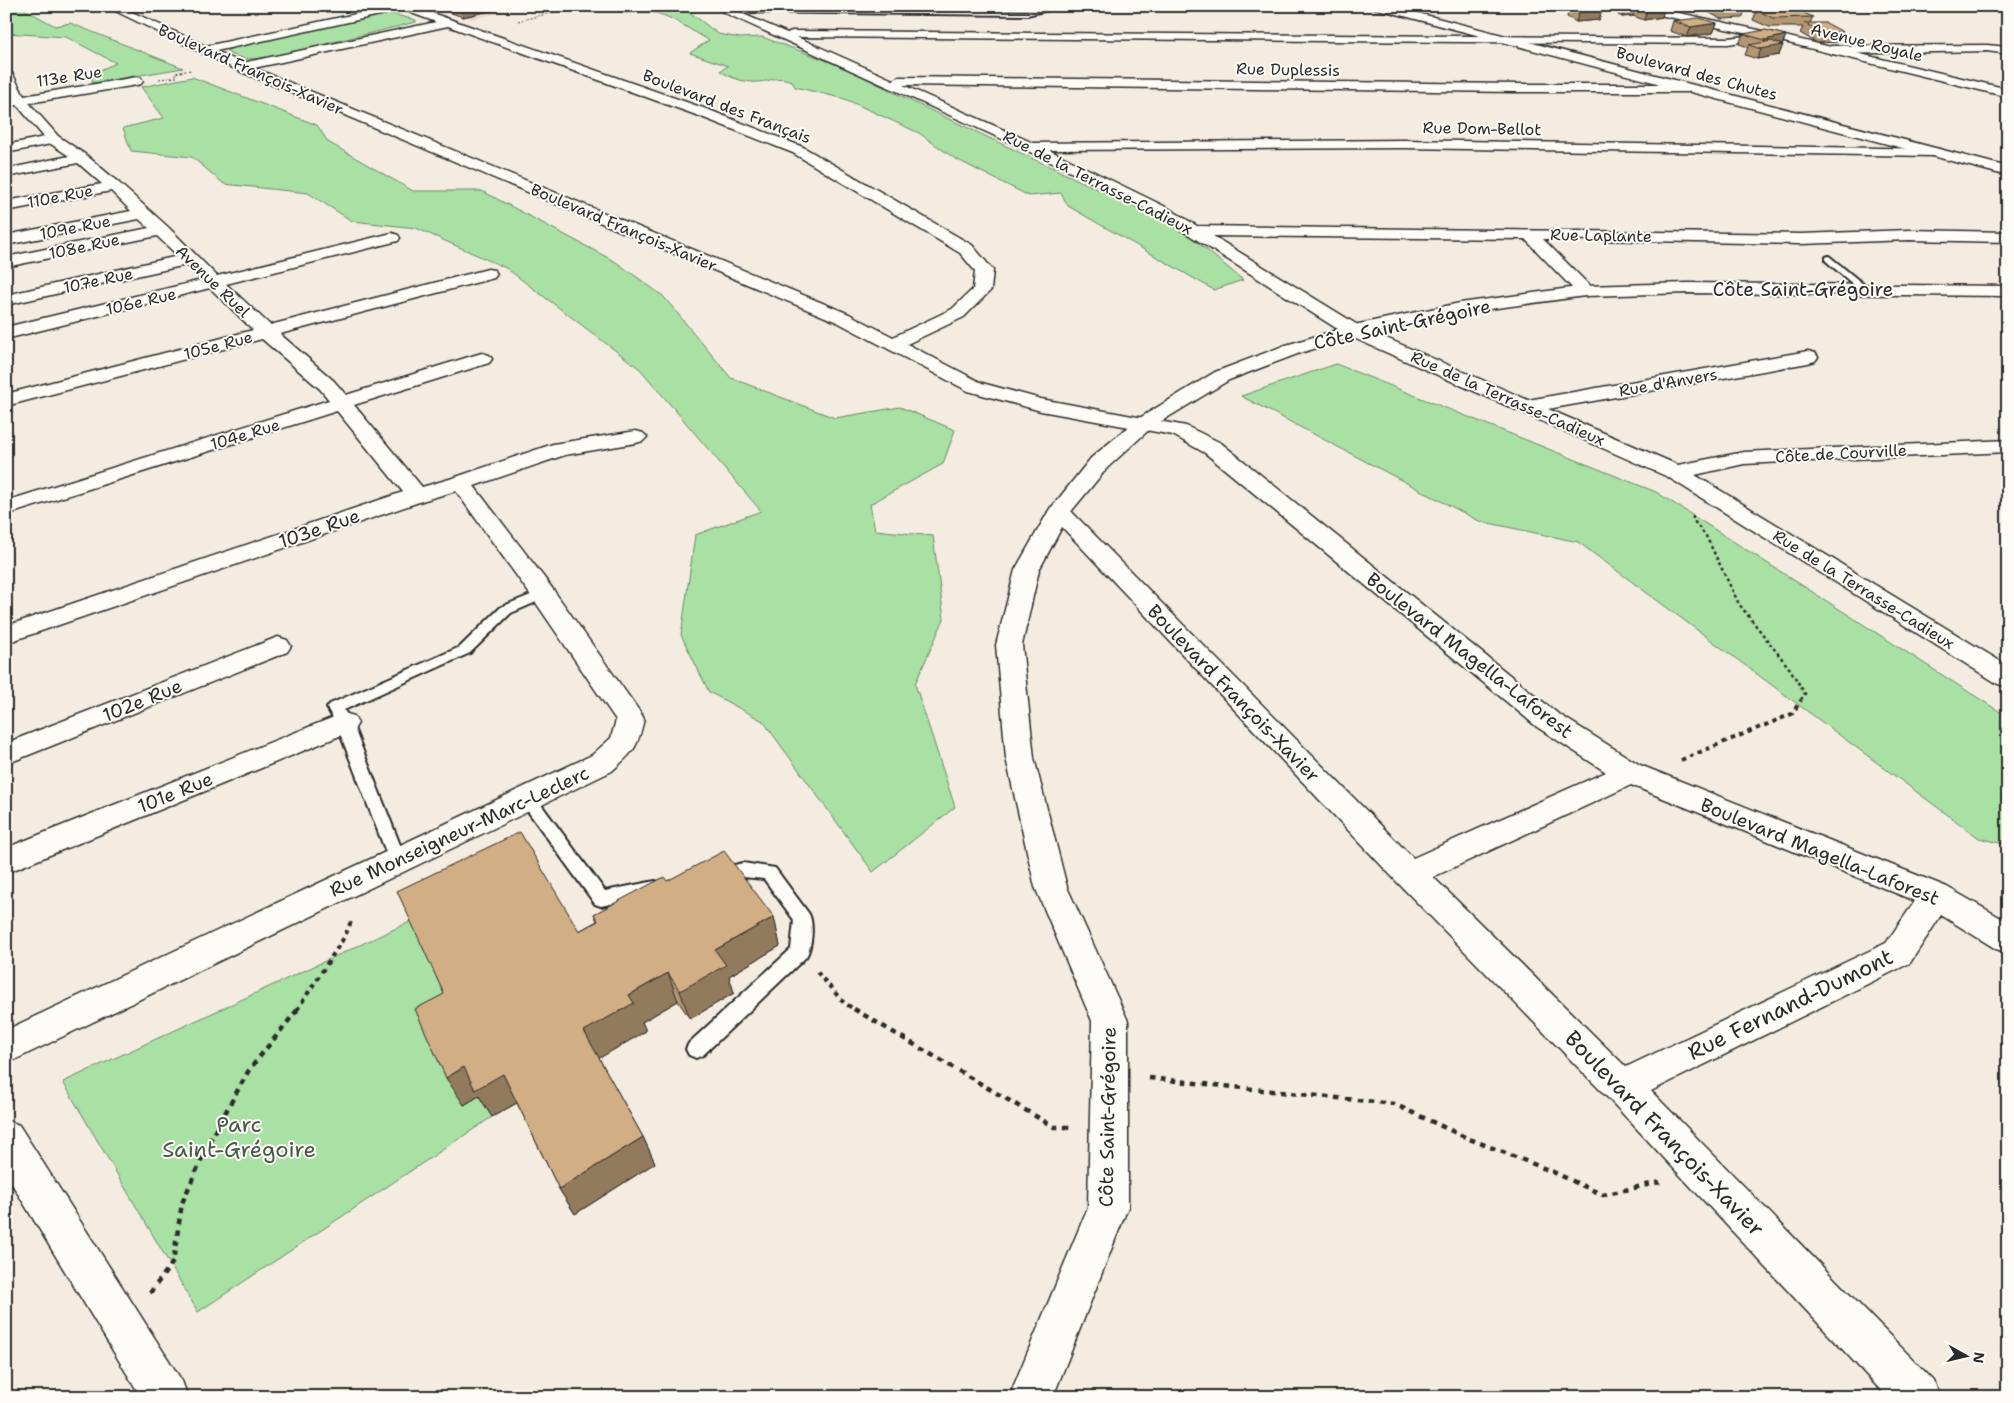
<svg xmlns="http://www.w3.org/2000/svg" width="2014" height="1403" font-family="'Shantell Sans',sans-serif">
	<rect width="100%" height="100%" fill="#f4ece0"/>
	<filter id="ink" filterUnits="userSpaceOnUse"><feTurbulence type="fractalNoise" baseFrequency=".02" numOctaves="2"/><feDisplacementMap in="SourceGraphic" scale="10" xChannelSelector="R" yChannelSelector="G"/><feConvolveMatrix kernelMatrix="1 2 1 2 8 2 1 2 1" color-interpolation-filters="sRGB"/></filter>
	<g filter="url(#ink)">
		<!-- built -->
		<path fill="#ead9c4" d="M431,6H531L473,19Z"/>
		<!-- green -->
		<path fill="#a9e0a4" stroke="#6a8668" d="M6,6H19L55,26L70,23L183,68L93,83L91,74L116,63L66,37L6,33Z
			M641,6H672L687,10L718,34L740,38L762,37L844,67L913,102L1180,228L1243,280L1214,290L1068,206L1061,193L1029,196L954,158L919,133L845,99L795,87L792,81C775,75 774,81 758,82C745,83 731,78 720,71L728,66L690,53L709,40C690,31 669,13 648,12C640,12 631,13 624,13L625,11Z
			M388,13L416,20V22L268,58L246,59L227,53L228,50L238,45Z
			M192,77L317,125L328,142L413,191H482L616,262L663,296L731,378L835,418L900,407L955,430L943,464L870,504L875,530L933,536L944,619L915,684L955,807L873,872L763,721L709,692L681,635L695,535L761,511L640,369L506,268L416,228L352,221L308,193L224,184L192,157L131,151L123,128L164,118L141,87Z
			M1336,364L1656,492L2008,717V845L1979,838L1578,542L1479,521L1241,396Z
			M414,920L461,1022L464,1105L482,1094L492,1117L198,1312L63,1082Z"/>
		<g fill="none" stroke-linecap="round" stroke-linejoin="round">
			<!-- lane casing -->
			<g stroke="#2b2b2b" stroke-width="4">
				<path id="lane" d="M715,6L728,8L1027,11L1056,6V8L1027,15L727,12Z
					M1829,256L1868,288V292H1862L1826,261V257Z
					M543,590L550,594L548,597L511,613L470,653L344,710L352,723L406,860L403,865L397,867L391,865L336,723L327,708L330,704L460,647L501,607Z
					M528,793L534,795L605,891L655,881L661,883L664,888L661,893L601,906L595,904L522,803L520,799L522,795Z
					M743,863L775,868L809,914C814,924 812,947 806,957L703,1055L696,1058L689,1055L686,1049L689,1043L791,949L794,920L764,879L743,877L719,882L713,880L710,875L713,870Z"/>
			</g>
			<!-- street casing -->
			<g stroke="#2b2b2b" stroke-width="3">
				<path id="street" d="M105,6H119L206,46L393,6H412L709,110L803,147L972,245L993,270L991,290L964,317L907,344L982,383L1041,399L1186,426L1221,443L1557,713L1640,765L1947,887L2008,922V953L1996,949L1941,915L1910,963L1651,1091L1934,1381L1940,1397H1887L1609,1099L1398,883L1048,512L1051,507L1059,505L1067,507L1413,858L1606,772L1537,727L1205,453L1173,435L1041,411L968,391L837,322L237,70ZM403,10L436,22L242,63L216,51ZM448,26L699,116L793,153L960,253L975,271L973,289L952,309L893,337L849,314L254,68ZM1631,785L1915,901L1886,943L1626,1067L1433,877Z
					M727,7L787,33L792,31L1728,38L1772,33L1774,35L1772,37L1728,44L797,37L893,80L899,77L1516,84H1688L1694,88L1688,92H1516L903,85L1033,143L1404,140L1939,149L1941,152L1939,155L1934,156L1404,148L1049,150L1168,208L1197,226L1801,234L1909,230L2008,232V242L1909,240L1801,244L1543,239L1591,287L1594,291L1591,295L1585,296L1579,295L1525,239L1213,236L1361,327L1528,400L1808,351L1815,353L1818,357L1815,361L1808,363L1548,409L1678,465L1744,452L2008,440V452L1744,464L1695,475L2008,666V687L1998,684L1668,477L1347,335L1156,214L1024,149L723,12L722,10Z
					M1987,45L2008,47V54L1987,51L1831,54L1825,50L1831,46Z
					M6,69L12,73L24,96L137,77L141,78L143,81L141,84L137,85L29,103L58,136L86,155L119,183L168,227L217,276L392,233L398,235L400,238L398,241L226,284L270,325L488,269L494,270L497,274L494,278L280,334L334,381L346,395L475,355L482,353L489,355L492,359L489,363L354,405L422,487L453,478L553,444L636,431L643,433L647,437L643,441L636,443L565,455L474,486L552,588L640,712L644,719C637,749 635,750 612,771L6,1064V1030L592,755L611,738L616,720L534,600L456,491L425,500L6,643V626L403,492L337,411L6,515V501L329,400L320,389L262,339L6,406V394L253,330L210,288L6,339V327L202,280L186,265L6,305V295L178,256L157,236L6,267V257L149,228L139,219L6,245V235L131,211L111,191L6,211V201L102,184L78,163L6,177V169L69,156L51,144L6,153V145L44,137L17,105L6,107V99L13,98L6,86Z
					M278,637L287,640L291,646L287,652L6,764V743Z
					M344,713L354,716L358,723L354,730L6,873V848Z
					M6,1120L19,1125L182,1381L188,1397H141L6,1174Z"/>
			</g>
			<!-- secondary casing -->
			<g stroke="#2b2b2b" stroke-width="3">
				<path id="secondary" d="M1373,6H1391L2008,167V176L1374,8Z
					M1626,6H1647L1768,32L2008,89V97L1768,38L1631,9Z
					M1688,283L2008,286V296L1688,293L1585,296L1460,313L1358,336L1300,353L1229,380L1152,427L1107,468L1069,514L1039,570L1022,645L1034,758L1067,887L1128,1021V1207L1053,1397H1009L1088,1207L1092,1021L1035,887L1006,758L996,645L1015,570L1048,512L1091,458L1138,419L1215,372L1286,345L1354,325L1460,303L1585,286Z"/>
			</g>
			<!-- path-far3 -->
			<path stroke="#2b2b2b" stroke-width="1" stroke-dasharray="2 2" stroke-linecap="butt" d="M560,6L568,8
				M490,11L514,6
				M518,21L578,6
				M159,79L177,77L175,73L191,70"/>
			<!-- path-far2 -->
			<path stroke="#2b2b2b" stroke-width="2.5" stroke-dasharray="3 3" stroke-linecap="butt" d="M1693,516V520L1706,536L1739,604L1790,669L1805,694L1800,701"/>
			<!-- path-far1 -->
			<path stroke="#2b2b2b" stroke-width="4" stroke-dasharray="4.5 4.5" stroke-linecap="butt" d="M1681,760L1792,714L1801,700
				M817,972L844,1003L856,1010
				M297,1010L345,936L352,919"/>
			<!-- path -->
			<path stroke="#2b2b2b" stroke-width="4.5" stroke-dasharray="5.5 5.5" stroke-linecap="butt" d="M854,1009L1054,1127H1070
				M1149,1078L1394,1104L1467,1138L1551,1171L1603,1195L1660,1182
				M150,1293L173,1262L182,1203L209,1142L249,1070L298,1009"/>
			<!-- lane -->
			<use href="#lane" fill="#fdfcf7" fill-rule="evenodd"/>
			<!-- street -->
			<use href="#street" fill="#fdfcf7" fill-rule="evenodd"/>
			<!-- secondary -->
			<use href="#secondary" fill="#fdfcf7" fill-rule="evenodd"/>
		</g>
		<!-- wall -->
		<path fill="#b49672" stroke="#2b2b2b" d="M431,6H502V8L463,17Z
			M876,6H908L907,9H877Z
			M1583,6H1618L1617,8L1602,11L1599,20L1576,22L1567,17L1569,8L1585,7Z
			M1620,6H1662V17L1644,20L1633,16L1622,17L1618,15Z
			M1702,6H1741L1746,9L1742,18L1721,19L1701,8Z
			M1757,10L1813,17L1810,23L1843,32L1839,42L1817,43L1800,33L1803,27H1769L1753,20Z
			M1673,21L1717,23L1713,33L1687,37L1670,31Z
			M1743,34L1786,35L1779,55L1757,59L1745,55L1748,47L1739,44Z
			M667,881L774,917L780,946L729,976L734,993L690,1019L678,1001L642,1022L646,1031L599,1058L643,1137L655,1163L575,1214L559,1189L517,1103L492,1117L479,1096L464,1105L444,994L579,931L597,921L594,914Z"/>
		<!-- shaded-wall -->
		<path fill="#927a5c" stroke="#2b2b2b" d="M460,6H502V8L463,17Z
			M1602,6H1618L1617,8L1602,11L1599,20L1576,22L1579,12L1601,11Z
			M1636,6L1633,16L1622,17L1625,8Z
			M1665,7L1662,17L1644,20L1647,10Z
			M1717,23L1713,33L1687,37L1691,27Z
			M1786,35L1782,45H1783L1779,55L1757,59L1765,40Z
			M774,917L780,946L729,976L734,993L690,1019L680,991L715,950Z
			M668,973L678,1001L642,1022L646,1031L598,1059L584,1031L629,995Z
			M464,1067L503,1074L520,1101L492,1117L479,1096L464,1105L446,1078Z
			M643,1137L655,1163L575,1214L559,1189Z"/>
		<!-- building -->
		<path fill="#d1ae84" stroke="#2b2b2b" d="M1592,6L1602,11L1579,12L1569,8Z
			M1622,6H1662L1665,7L1647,10L1636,6L1625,8Z
			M1719,6H1741L1746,9H1724Z
			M1796,9L1813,17L1773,18L1757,10Z
			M1699,18L1717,23L1691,27L1673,21Z
			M1804,23H1826L1843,32L1821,33Z
			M1765,30L1786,35L1765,40L1743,34Z
			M1771,41L1783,45L1761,49L1749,45Z
			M520,832L579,931L598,921L594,914L664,877L667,881L724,851L774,917L715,950L726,965L680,991L668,973L629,995L634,1003L584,1031L643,1137L559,1189L503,1074L475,1090L464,1067L446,1078L415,1009L444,994L397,891Z"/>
	</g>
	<g text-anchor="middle" stroke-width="4" stroke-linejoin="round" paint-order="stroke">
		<!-- far-street labels -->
		<g font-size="16" fill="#2b2b2b" stroke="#fdfcf7">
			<text transform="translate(1867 42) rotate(14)" y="6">Avenue Royale</text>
			<text transform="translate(251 69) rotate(24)" y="6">Boulevard François-Xavier</text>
			<text transform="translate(1288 69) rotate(1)" y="6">Rue Duplessis</text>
			<text transform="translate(1697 73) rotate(15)" y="6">Boulevard des Chutes</text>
			<text transform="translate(69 76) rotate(-9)" y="6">113e Rue</text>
			<text transform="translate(727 106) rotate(21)" y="6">Boulevard des Français</text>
			<text transform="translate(1482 128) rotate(1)" y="6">Rue Dom-Bellot</text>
			<text transform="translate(1098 182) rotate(27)" y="6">Rue de la Terrasse-Cadieux</text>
			<text transform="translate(60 196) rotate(-11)" y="6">110e Rue</text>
			<text transform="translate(75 227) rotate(-11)" y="6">109e Rue</text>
			<text transform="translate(624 227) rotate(23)" y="6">Boulevard François-Xavier</text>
			<text transform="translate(1601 235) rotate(1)" y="6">Rue Laplante</text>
			<text transform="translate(84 246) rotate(-12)" y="6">108e Rue</text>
			<text transform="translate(98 280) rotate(-12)" y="6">107e Rue</text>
			<text transform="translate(213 281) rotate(44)" y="6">Avenue Ruel</text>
			<text transform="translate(141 301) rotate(-13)" y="6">106e Rue</text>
			<text transform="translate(218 345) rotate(-15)" y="6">105e Rue</text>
			<text transform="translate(1668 382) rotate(-10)" y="6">Rue d'Anvers</text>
			<text transform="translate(1508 398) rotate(24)" y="6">Rue de la Terrasse-Cadieux</text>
			<text transform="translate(245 434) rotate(-17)" y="6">104e Rue</text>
			<text transform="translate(1841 453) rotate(-3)" y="6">Côte de Courville</text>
			<text transform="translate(1864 589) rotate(32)" y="6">Rue de la Terrasse-Cadieux</text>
		</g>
		<!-- street labels -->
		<g font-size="19" fill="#2b2b2b" stroke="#fdfcf7">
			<text x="1803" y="296">Côte Saint-Grégoire</text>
			<text transform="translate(1402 324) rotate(-12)" y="7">Côte Saint-Grégoire</text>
			<text transform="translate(319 528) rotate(-19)" y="7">103e Rue</text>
			<text transform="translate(1470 655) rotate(38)" y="7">Boulevard Magella-Laforest</text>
			<text transform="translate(1234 693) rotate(46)" y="7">Boulevard François-Xavier</text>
			<text transform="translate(142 700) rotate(-22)" y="7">102e Rue</text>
			<text transform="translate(175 792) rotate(-22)" y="7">101e Rue</text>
			<text transform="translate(459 831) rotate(-25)" y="7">Rue Monseigneur-Marc-Leclerc</text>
			<text transform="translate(1820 851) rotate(22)" y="7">Boulevard Magella-Laforest</text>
			<text transform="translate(1107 1117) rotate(-89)" y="7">Côte Saint-Grégoire</text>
		</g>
		<!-- near-street labels -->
		<g font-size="22" fill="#2b2b2b" stroke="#fdfcf7">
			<text transform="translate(1790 1004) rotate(-26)" y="8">Rue Fernand-Dumont</text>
			<text transform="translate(1665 1133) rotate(46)" y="8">Boulevard François-Xavier</text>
		</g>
		<!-- near-park labels -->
		<g font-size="22" fill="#4a5849" stroke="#fdfcf7">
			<text x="239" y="1132">Parc<tspan x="239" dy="25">Saint-Grégoire</tspan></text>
		</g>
	</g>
	<!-- margin -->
	<rect width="2014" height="1403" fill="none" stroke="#fdfcf7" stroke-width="25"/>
	<rect x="12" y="12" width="1989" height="1378" fill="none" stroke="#2b2b2b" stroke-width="2" filter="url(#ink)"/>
	<!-- north arrow -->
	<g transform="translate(1966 1356) rotate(98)" stroke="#fdfcf7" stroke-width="4" paint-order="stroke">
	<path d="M0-4L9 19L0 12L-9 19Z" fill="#2b2b2b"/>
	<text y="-8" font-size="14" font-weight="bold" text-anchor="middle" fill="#2b2b2b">N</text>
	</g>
</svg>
